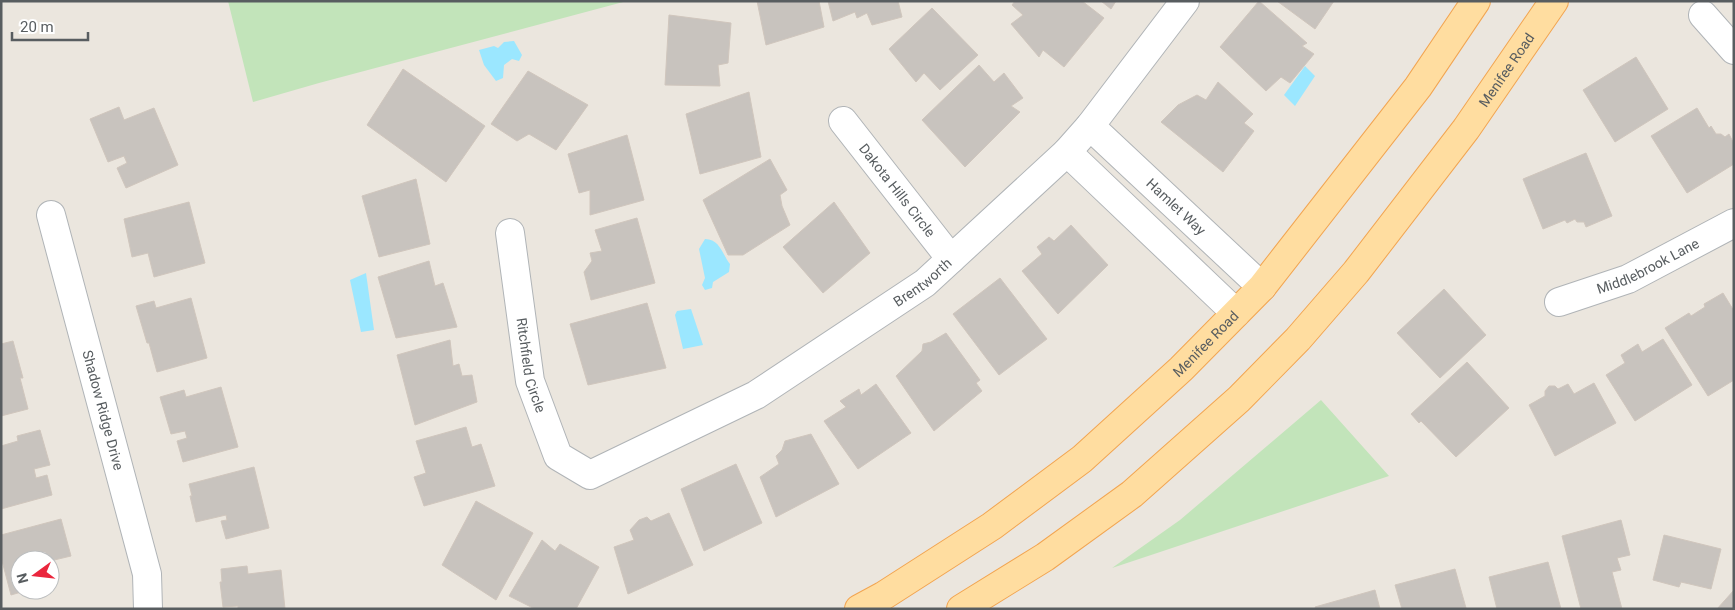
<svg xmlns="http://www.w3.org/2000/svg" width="1735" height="610" font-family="Roboto,sans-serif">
	<rect width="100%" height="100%" fill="#ebe6de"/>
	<!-- green -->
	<path fill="#c2e4ba" d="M228,1H627L319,83L253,102Z
		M1321,400L1389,476L1112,568L1180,520Z"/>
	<!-- water -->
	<path fill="#9be7ff" d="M514,41L522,55L519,61L512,59L504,65L503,78L496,81L484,65L479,50L494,46L498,48L504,42Z
		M1305,66L1315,76L1295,106L1284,95Z
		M705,239C720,239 722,254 730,264L729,272L713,282L712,288L705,290L702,285L705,278L699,249Z
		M366,273L374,330L361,332L350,280Z
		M691,309L703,345L683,349L675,315L677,311Z"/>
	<!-- building -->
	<path fill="#c8c3be" stroke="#d0c6bd" d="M757,1H819L824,27L766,45Z
		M828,1H898L902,17L872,25L867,13L857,18L855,12L833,21Z
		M1015,1H1082L1104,18L1064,67L1043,50L1039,57L1011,24L1023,15L1012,5Z
		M1101,1H1116L1111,9Z
		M1259,1L1307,43L1302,46L1314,54L1290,83L1281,77L1266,91L1220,47Z
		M1277,1H1334L1315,29Z
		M932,8L978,55L940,90L924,73L916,82L889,49Z
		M669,15L731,23L728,63L718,65L720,86L665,85Z
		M1636,57L1668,109L1615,142L1583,90Z
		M979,65L994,82L1004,73L1023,98L1011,106L1020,112L965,167L922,120Z
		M403,69L485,126L446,182L367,125Z
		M528,71L588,105L556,150L529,134L517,141L491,124Z
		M1218,82L1253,114L1244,123L1254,131L1223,172L1161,122L1178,105L1197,95L1206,100Z
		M749,92L761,157L700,174L686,114Z
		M119,107L124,120L154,108L178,165L126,188L117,168L127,163L124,156L108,162L90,119Z
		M1697,108L1709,128L1711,126L1716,134H1721L1725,137L1729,134L1734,144V164L1687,193L1651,136Z
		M627,135L644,200L590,215V190L579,193L568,154Z
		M1586,153L1612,216L1586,227L1584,222H1577L1575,219L1567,223L1565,220L1543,229L1523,179Z
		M770,159L787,190L780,195L782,206L790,225L743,255H728L703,200Z
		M416,179L430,244L379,257L362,196Z
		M189,202L205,263L154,277L148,253L132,257L124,219Z
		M834,202L870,253L823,293L783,247Z
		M637,218L655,283L591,300L584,272L592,261L590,253L602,251L595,230Z
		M1071,225L1108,265L1058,314L1022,271L1042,254L1037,247L1049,237L1054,241Z
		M429,261L435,286L443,283L457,327L396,338L378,277Z
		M1000,278L1047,339L999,375L953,314Z
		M1444,289L1486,335L1440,378L1397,333Z
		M1723,293L1734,311V380L1708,396L1665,328L1689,313L1691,316L1705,307L1704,304Z
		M191,298L207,358L157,372L149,343H147L136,306L154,301L156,308Z
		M647,303L666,368L588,385L570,324Z
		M946,333L980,380L976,383L982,391L934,431L896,376L922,351L923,344L931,342Z
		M1663,339L1692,385L1635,421L1606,375L1625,363L1621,355L1638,344L1642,352Z
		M450,340L453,366L459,364L462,376L472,375L477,402L415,425L397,355Z
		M13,341L23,378H20L28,409L1,416V344Z
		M1467,362L1509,408L1456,457L1421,421L1419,423L1411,414Z
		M1594,383L1616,423L1555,456L1529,405L1545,396V391L1549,386H1555L1558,389L1568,384L1574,394Z
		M876,384L911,433L858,469L824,421L846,407L840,401L859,389L861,395Z
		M221,387L238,447L183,462L177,441L187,438L185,431L171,434L160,397L184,390L186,397Z
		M466,427L472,447L481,444L495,486L424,506L414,477L426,473L416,441Z
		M40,430L50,465L34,469L36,478L47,475L52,495L1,509V446L18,441L17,436Z
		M811,434L839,484L776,517L760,477L779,464L776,456L782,450L785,441Z
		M736,464L762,523L704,551L681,489Z
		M254,467L269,528L226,539L221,521L227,520L226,515L196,522L190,496H192L189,484Z
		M476,501L533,533L496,600L442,565Z
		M669,513L693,565L628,594L614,547L634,540L630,530L639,520L647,517L651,521Z
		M61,519L71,556L50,561L20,560V590H28L11,595L1,557V535Z
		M1621,520L1630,555L1617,558L1621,570L1612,572L1622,609H1581L1562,536Z
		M1664,535L1721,549L1711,589L1681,582L1679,587L1653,580Z
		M542,540L555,551L560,544L599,567L576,609H535L509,596Z
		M1548,562L1561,609H1497L1489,577Z
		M50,566L55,583L50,584Z
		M247,566L248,574L281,570L285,609H238V606L223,607L220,582H222L221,569Z
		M1455,569L1466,608L1402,609L1395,585Z
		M1375,590L1380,609H1316L1315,607Z
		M1734,590V609H1717Z"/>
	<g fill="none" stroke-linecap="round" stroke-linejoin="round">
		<!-- street casing -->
		<g stroke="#b0b4b7" stroke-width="30">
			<g id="street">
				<path d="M1703,15L1734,50"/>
				<path id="s1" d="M843,121L951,259"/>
				<path id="s2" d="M1090,126L1262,287"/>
				<path d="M1067,152L1236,313"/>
				<path id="s3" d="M51,215L147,574L148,609"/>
				<path id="s4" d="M510,233L530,381L558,456L590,475L756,395L925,283L1067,152L1090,126L1185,1"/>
				<path id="s5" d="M1559,302L1628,279L1734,223"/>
			</g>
		</g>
		<!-- primary casing -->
		<g stroke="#f2a551" stroke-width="30">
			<g id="primary">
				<path id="s6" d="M859,609L883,596L992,526L1082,459L1181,369L1262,287L1418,87L1476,1"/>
				<path id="s7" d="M961,609L1045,557L1132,494L1239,399L1298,339L1356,272L1466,129L1554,1"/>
			</g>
		</g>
		<!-- street -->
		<use href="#street" stroke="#fff" stroke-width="28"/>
		<!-- primary -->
		<use href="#primary" stroke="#ffdda0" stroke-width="28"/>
	</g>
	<g text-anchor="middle" stroke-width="5" stroke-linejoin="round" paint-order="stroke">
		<!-- street labels -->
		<g font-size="14" fill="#585d60" stroke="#fff">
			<text dy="5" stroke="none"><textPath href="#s7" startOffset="774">Menifee Road</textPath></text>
			<text dy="5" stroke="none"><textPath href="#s1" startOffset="88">Dakota Hills Circle</textPath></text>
			<text dy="5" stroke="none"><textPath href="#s2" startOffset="118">Hamlet Way</textPath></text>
			<text dy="5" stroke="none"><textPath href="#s5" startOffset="96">Middlebrook Lane</textPath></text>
			<text dy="5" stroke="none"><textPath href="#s4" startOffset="652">Brentworth</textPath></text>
			<text dy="5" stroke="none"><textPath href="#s6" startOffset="438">Menifee Road</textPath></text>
			<text dy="5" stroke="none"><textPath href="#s4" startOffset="134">Ritchfield Circle</textPath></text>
			<text dy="5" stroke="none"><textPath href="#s3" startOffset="202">Shadow Ridge Drive</textPath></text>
		</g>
	</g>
	<!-- border -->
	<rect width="1735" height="610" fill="none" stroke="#585d60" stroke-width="5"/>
	<!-- north arrow -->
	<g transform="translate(35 575) rotate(255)"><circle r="24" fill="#ffffff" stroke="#bcbebf"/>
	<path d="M0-4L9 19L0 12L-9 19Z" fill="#ea263d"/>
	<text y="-8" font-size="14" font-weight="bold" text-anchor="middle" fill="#585d60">N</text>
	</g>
	<!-- scale -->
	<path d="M12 32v8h76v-8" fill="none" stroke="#585d60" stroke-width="2.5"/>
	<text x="20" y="32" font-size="15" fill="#585d60" stroke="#ffffff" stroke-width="4" paint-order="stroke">20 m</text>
</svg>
